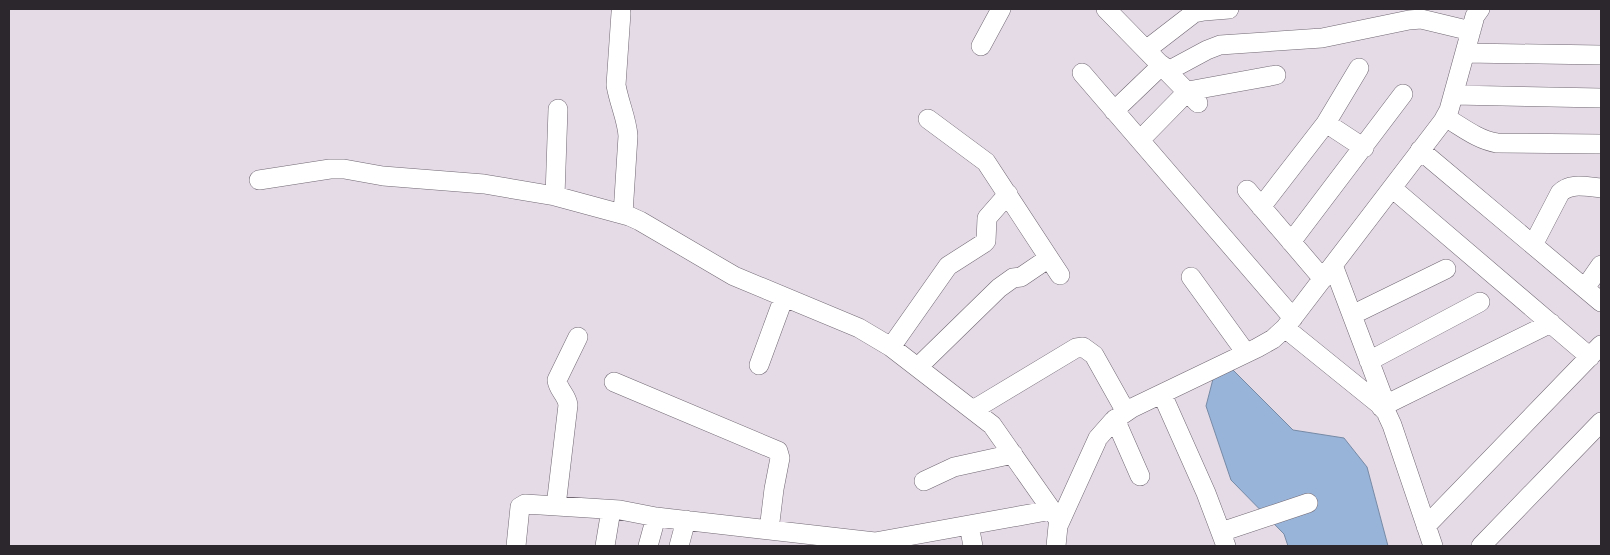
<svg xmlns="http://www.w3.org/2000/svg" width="1610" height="555" font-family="'Roboto Serif',serif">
	<rect width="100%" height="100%" fill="#e4dbe7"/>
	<!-- water -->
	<path fill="#98b4d9" stroke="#778aa5" d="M1219,356L1293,430L1344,438L1367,467L1388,546H1288L1284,534L1231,480L1206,406Z"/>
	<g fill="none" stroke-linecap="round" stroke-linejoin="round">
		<!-- minor casing -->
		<g stroke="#706772" stroke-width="20">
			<path id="minor" d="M1106,9L1198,103
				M621,13L616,85C619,103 627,119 628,136L623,214
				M981,46L1001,9
				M1146,50L1194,13L1204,11L1229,9
				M1465,53L1601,55
				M1168,71L1207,50L1220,45L1322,38L1409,20L1421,19L1471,31
				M1082,73L1293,318
				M1454,95L1601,98
				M1114,111L1162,65
				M1445,117C1462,127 1478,140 1497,143L1601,144
				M928,119L986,162L1060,275
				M1326,123L1364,148
				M1140,140L1188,91L1276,75
				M1420,150L1601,302
				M259,180L330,169H344L383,176L484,184L555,196L629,216L640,221L734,276L859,328L891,347L992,425L1060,522
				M1392,188L1590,357
				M1247,190L1323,279
				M555,196L558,109
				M1261,207L1326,123L1359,68
				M1291,242L1403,94
				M1533,245L1560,193C1570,182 1588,187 1601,188
				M1333,265L1386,405
				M1191,277L1246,353
				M1585,288L1601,265
				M1352,315L1446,269
				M1285,328L1379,404L1386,412L1392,425L1433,546
				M891,347L948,266L984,243L986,241L987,218L1008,194
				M1369,361L1480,302
				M759,365L784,297
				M918,367L999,288L1013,278L1021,277L1049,258
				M614,382L778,451L780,458L774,489L769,530
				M1162,394L1206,493L1226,546
				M1381,407L1551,323
				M973,410L1076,348L1083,347L1094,355L1126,412
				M1115,419L1140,476
				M924,481L954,467L1013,454
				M556,506L568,405C567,395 558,390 557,380L578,337
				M969,525L973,546
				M1426,526L1601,345
				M1221,532L1308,503
				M516,546L520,507L525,504L620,510L656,517L875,542L1052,510
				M605,546L611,510
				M648,546L656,517
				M679,546L686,520
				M1056,546L1058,526L1098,438L1113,421L1132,408L1257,348L1273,339L1285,328L1443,121L1449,110L1475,16L1480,9
				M1481,546L1601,422"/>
		</g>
		<!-- minor -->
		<use href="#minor" stroke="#fff" stroke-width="19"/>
	</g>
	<!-- border -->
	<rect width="1610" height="555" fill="none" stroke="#2b272c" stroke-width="20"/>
</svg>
